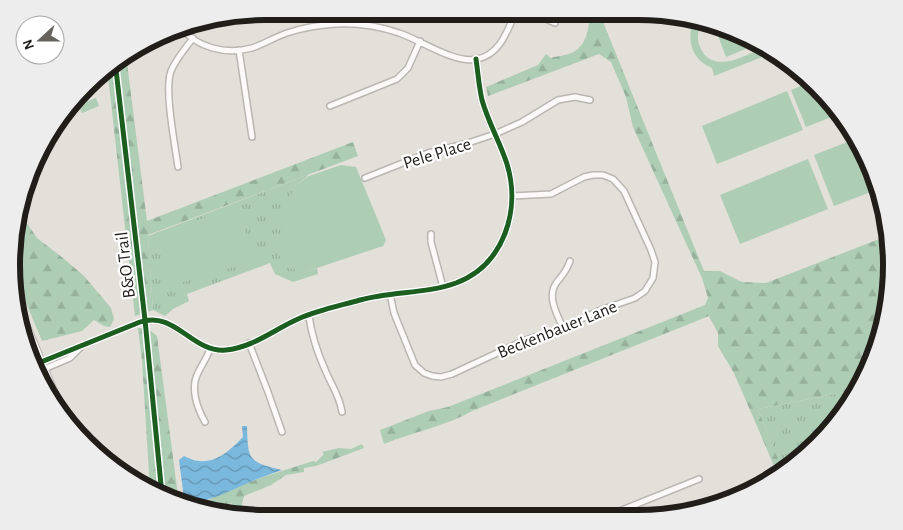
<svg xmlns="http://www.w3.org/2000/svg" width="903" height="530" font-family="'Alegreya Sans',sans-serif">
	<defs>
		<pattern id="grass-tufts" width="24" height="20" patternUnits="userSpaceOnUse" patternTransform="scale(1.25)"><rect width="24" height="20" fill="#aecdb5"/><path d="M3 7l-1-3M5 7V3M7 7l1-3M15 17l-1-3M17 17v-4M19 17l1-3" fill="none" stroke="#95b09b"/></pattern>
		<pattern id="forest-firs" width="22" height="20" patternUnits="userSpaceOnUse" patternTransform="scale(1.25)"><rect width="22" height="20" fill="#aecdb5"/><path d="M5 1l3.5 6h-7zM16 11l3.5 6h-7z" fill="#95b09b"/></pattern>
		<pattern id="water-waves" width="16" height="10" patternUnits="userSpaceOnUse" patternTransform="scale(1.25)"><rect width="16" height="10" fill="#7ab8dd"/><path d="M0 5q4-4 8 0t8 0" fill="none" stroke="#6495b2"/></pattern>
	</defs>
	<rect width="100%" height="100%" fill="#e3dfd9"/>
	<!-- grass -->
	<path fill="url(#grass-tufts)" d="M307,175L308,176L295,186L308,271L317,268L318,274L293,282L275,274L270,263L187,294L189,301L173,309L165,316L153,310L148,236Z
		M855,390L849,406L806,456L783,472L758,409Z"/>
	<!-- forest -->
	<path fill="url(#forest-firs)" d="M589,12H599L704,271H720L742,282L766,283L887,236V315L855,390L758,409L783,471L778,475L734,373L718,346V333L709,316L472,411C447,426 412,432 384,444L380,430L429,411L448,407L705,305L708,298L702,278L633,127L626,97L611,62L599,54L488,96L486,87L538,65L546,54L551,58C557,56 565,56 571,53C587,47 590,26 589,12Z
		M126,55L147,221L353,142L358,156L148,235L153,310L135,316L107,67L111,64Z
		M20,213L37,238L63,258L84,276L111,308L114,319L110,327L104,326L94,320L82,331L42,341L12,269L11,265Z
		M138,328C146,328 151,330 157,336L179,503L150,489L142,361Z
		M362,444L364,448L316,466L304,468V472L286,475L271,485L244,496L241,508L237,510L232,508V503L213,511L196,508L216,496L257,479L313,461L316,462L324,454L322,452L339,448L351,449Z"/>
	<!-- green -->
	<path fill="#aecdb5" d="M691,19L703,22C698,29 696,38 700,47C712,76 746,55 765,47L775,52L714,76L712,68C693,60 686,42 693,23Z
		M713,23L720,25L758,44L726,57Z
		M808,83L839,114L806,127L791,90Z
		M787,91L803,130L717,164L702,126Z
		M96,98L99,106L82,113L78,105Z
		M855,139L876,190L834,206L814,155Z
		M808,159L828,209L740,244L720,195Z
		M341,165L356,167L386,240L383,246L308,271L283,267L278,251L279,239L286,204L295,186L309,176Z
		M238,208L255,260L171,286L155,233Z"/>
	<!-- water -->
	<path fill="url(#water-waves)" d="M242,426H247C248,460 248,462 282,470L257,479L221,495L188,506H185L179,460L184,456C189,458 194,461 199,461C218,463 231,449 243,437Z"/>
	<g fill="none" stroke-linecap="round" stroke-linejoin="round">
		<!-- street casing -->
		<g stroke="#bab7b2" stroke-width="8">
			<path id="street" d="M530,12L555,23
				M180,27C197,48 226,55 252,48C264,44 275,37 287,33C302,28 319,25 335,24C357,23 379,26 399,33C421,40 454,64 477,59C500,55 507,31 516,12
				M239,50L252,137
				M330,106L397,79L408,68L420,41
				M178,167C175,144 164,90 171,71C176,59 185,49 193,38
				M365,178L428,153L468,143L495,134L522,122L558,100L575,97L590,100
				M431,234V242L443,287
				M390,294L394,313L415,365L424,373L432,376L441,377L452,374L525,340L563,328L598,311L635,298L645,291L653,278L655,262L651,250L624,191L613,179L603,175H593L584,177L551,194L512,196
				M309,315C311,334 318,354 326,372C332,386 340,397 342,412
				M563,328C557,314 546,296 557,282C563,275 567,270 570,261
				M249,343L268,392L282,432
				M41,362L140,322C175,310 192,353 226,350C252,348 275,329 298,319C318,310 339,306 360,300C391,291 426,294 456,283C504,265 521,210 507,164C500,142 488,122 482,100C479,87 478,73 476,59
				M44,369L70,358L80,348
				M205,422C197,408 190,388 198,373C202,364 207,358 210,349
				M602,518L699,479"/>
		</g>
		<!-- secondary casing -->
		<g stroke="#bab7b2" stroke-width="10">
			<path id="secondary" d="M18,307L65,420"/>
		</g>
		<!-- street -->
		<use href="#street" stroke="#fbfaf9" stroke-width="5"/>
		<!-- secondary -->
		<use href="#secondary" stroke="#fbfaf9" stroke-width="8"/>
		<!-- cycleway casing -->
		<g stroke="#fff" stroke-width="8">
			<path id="cycleway" d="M115,61L145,320L162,495
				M41,362L140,322C175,310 192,353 226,350C252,348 275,329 298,319C318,310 339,306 360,300C391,291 426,294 456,283C504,265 521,210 507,164C500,142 488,122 482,100C479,87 478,73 476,59"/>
		</g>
		<!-- cycleway -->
		<use href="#cycleway" stroke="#1b5e20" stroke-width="5"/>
	</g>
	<g text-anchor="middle" stroke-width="4.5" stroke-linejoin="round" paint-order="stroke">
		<!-- street labels -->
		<g font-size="18" fill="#211e1a" stroke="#fff">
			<text transform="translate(437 153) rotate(-17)" y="6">Pele Place</text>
			<text transform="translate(125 265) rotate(-97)" y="6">B&amp;O Trail</text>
			<text transform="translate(557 329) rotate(-22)" y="6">Beckenbauer Lane</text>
		</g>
	</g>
	<!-- crop -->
	<path d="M0 0H903V530H0ZM265 20H638A245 245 0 0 1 883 265V265A245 245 0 0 1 638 510H265A245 245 0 0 1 20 265V265A245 245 0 0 1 265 20Z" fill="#ededed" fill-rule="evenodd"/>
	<path fill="none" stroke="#211e1a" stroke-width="6" d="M265 20H638A245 245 0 0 1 883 265V265A245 245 0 0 1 638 510H265A245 245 0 0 1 20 265V265A245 245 0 0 1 265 20Z"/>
	<!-- north arrow -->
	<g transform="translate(40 40) rotate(249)"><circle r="24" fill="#ffffff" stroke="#a6a5a3"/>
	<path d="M0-4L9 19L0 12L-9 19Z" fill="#65625d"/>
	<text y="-8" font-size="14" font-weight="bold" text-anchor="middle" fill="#211e1a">N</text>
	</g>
</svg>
